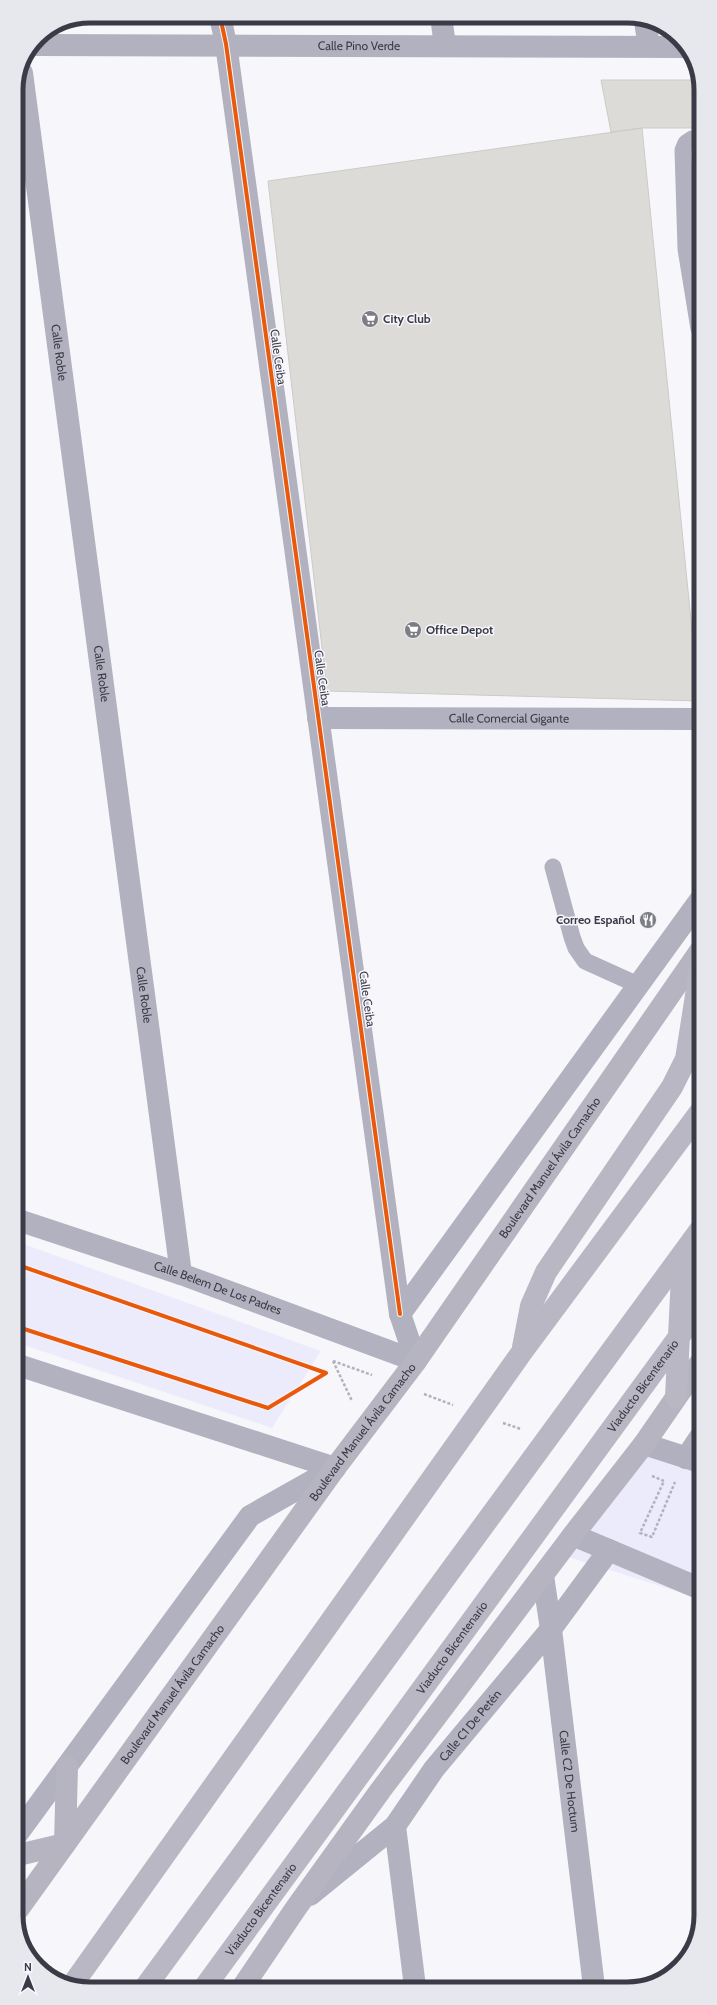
<svg xmlns="http://www.w3.org/2000/svg" width="717" height="2005" font-family="Cabin,sans-serif">
	<rect width="100%" height="100%" fill="#f7f7fb"/>
	<!-- green -->
	<path fill="#ecebfc" d="M18,1242L321,1351L272,1428L18,1343Z
		M644,1444L700,1464L701,1599L559,1554Z"/>
	<!-- building -->
	<path fill="#dddbd7" stroke="#cdcbc7" d="M601,80H698V128H642L611,132Z
		M642,128L699,701L327,691L268,181Z"/>
	<g fill="none" stroke-linecap="round" stroke-linejoin="round">
		<!-- path -->
		<path stroke="#b3b2bc" stroke-width="2.5" stroke-dasharray="3 2" stroke-linecap="butt" d="M333,1361L372,1375
			M333,1361L352,1401
			M424,1394L453,1405
			M503,1423L521,1429
			M652,1476L664,1481L640,1533L652,1537L675,1482"/>
		<!-- lane -->
		<path stroke="#b2b1bf" stroke-width="17" d="M699,139H692L686,143L683,150L686,249L699,329
			M553,867L572,937L576,948L585,961L638,985"/>
		<!-- street -->
		<g stroke="#b2b1bf" stroke-width="22">
			<path d="M220,16L226,44L400,1314"/>
			<path d="M441,16L445,46"/>
			<path d="M645,22L649,46"/>
			<path id="s1" d="M35,45L683,47"/>
			<path id="s2" d="M22,73L181,1274"/>
			<path id="s3" d="M318,718L699,719"/>
			<path id="s4" d="M18,1220L181,1274L416,1361"/>
			<path d="M416,1361L400,1314L700,900"/>
			<path d="M18,1365L335,1468"/>
			<path d="M686,1458L700,1437"/>
			<path d="M573,1535L701,1589"/>
			<path id="s5" d="M543,1576L551,1629L594,1987"/>
			<path d="M395,1826L415,1987"/>
			<path d="M18,1833L250,1516L335,1468"/>
			<path id="s6" d="M310,1895L395,1826L434,1769L551,1629L609,1550"/>
		</g>
		<!-- secondary -->
		<path stroke="#b1b0bf" stroke-width="22" d="M644,1444L700,1462"/>
		<!-- primary -->
		<g stroke="#b5b4c0" stroke-width="22">
			<path d="M18,1855L65,1844L67,1767"/>
			<path id="s7" d="M19,1908L335,1468L416,1361L700,951"/>
			<path d="M242,1988L296,1908L380,1791L573,1535L644,1444L700,1363"/>
		</g>
		<!-- highway -->
		<g stroke="#bab7c5" stroke-width="22">
			<path d="M523,1347L531,1306L546,1272L672,1087L686,1059L700,970"/>
			<path d="M676,1397L683,1255"/>
			<path d="M73,1984L522,1352L700,1112"/>
			<path id="s8" d="M204,1988L700,1308"/>
			<path d="M144,1989L700,1230"/>
		</g>
		<!-- cycleway casing -->
		<g stroke="#f6f6fc" stroke-width="6">
			<path id="cycleway" d="M220,16L226,44L400,1314
				M18,1265L326,1373L268,1408L18,1327"/>
		</g>
		<!-- cycleway -->
		<use href="#cycleway" stroke="#e8590c" stroke-width="4"/>
	</g>
	<!-- icons -->
	<defs>
		<g id="supermarket-disc" transform="scale(0.9)"><circle r="9.5" fill="#7d7d86" stroke="#f6f6fc"/><path d="M-6-5.5h2.5l.6 2H6L4.5 2H-2.5L-4.4-4H-6ZM-1.5 3.2a1.3 1.3 0 1 0 .1 0ZM3 3.2a1.3 1.3 0 1 0 .1 0Z" fill="#fff"/></g>
		<g id="restaurant-disc" transform="scale(0.9)"><circle r="9.5" fill="#7d7d86" stroke="#f6f6fc"/><path d="M-5-6h1v4h1v-4h1v4h1v-4h1v5L-1.5 .5V6h-2V.5L-5-1ZM5-6V6H3V1.5H1.5Q1.5-4 5-6Z" fill="#fff"/></g>
	</defs>
	<g fill-rule="evenodd">
		<use href="#supermarket-disc" x="370" y="319"/>
		<use href="#supermarket-disc" x="413" y="630"/>
		<use href="#restaurant-disc" x="648" y="920"/>
	</g>
	<g text-anchor="middle" stroke-width="3" stroke-linejoin="round" paint-order="stroke">
		<!-- street labels -->
		<g font-size="12" fill="#3b3b47" stroke="#f6f6fc">
			<text dy="4" stroke="none"><textPath href="#s1" startOffset="324">Calle Pino Verde</textPath></text>
			<text dy="4" stroke="none"><textPath href="#s2" startOffset="282">Calle Roble</textPath></text>
			<text transform="translate(278 357) rotate(82)" y="4">Calle Ceiba</text>
			<text dy="4" stroke="none"><textPath href="#s2" startOffset="606">Calle Roble</textPath></text>
			<text transform="translate(322 678) rotate(82)" y="4">Calle Ceiba</text>
			<text dy="4" stroke="none"><textPath href="#s3" startOffset="191">Calle Comercial Gigante</textPath></text>
			<text dy="4" stroke="none"><textPath href="#s2" startOffset="930">Calle Roble</textPath></text>
			<text transform="translate(367 999) rotate(82)" y="4">Calle Ceiba</text>
			<text dy="4" stroke="none"><textPath href="#s7" startOffset="911">Boulevard Manuel Ávila Camacho</textPath></text>
			<text dy="4" stroke="none"><textPath href="#s4" startOffset="211">Calle Belem De Los Padres</textPath></text>
			<text dy="4" stroke="none"><textPath href="#s8" startOffset="745">Viaducto Bicentenario</textPath></text>
			<text dy="4" stroke="none"><textPath href="#s7" startOffset="587">Boulevard Manuel Ávila Camacho</textPath></text>
			<text dy="4" stroke="none"><textPath href="#s8" startOffset="421">Viaducto Bicentenario</textPath></text>
			<text dy="4" stroke="none"><textPath href="#s7" startOffset="263">Boulevard Manuel Ávila Camacho</textPath></text>
			<text dy="4" stroke="none"><textPath href="#s6" startOffset="235">Calle C1 De Petén</textPath></text>
			<text dy="4" stroke="none"><textPath href="#s5" startOffset="207">Calle C2 De Hoctum</textPath></text>
			<text dy="4" stroke="none"><textPath href="#s8" startOffset="97">Viaducto Bicentenario</textPath></text>
		</g>
		<!-- poi labels -->
		<g font-size="12" font-weight="bold" fill="#3b3b47" stroke="#f6f6fc" text-anchor="start">
			<text x="383" y="323">City Club</text>
			<text x="426" y="634">Office Depot</text>
			<text x="635" y="924" text-anchor="end">Correo Español</text>
		</g>
	</g>
	<!-- crop -->
	<path d="M0 0H717V2005H0ZM90 23H627A67 67 0 0 1 694 90V1915A67 67 0 0 1 627 1982H90A67 67 0 0 1 23 1915V90A67 67 0 0 1 90 23Z" fill="#e7e7ee" fill-rule="evenodd"/>
	<path fill="none" stroke="#3b3b47" stroke-width="5" d="M90 23H627A67 67 0 0 1 694 90V1915A67 67 0 0 1 627 1982H90A67 67 0 0 1 23 1915V90A67 67 0 0 1 90 23Z"/>
	<!-- north arrow -->
	<g transform="translate(28 1977)" stroke="#f6f6fc" stroke-width="3" paint-order="stroke">
	<path d="M0-3L7 15L0 10L-7 15Z" fill="#3b3b47"/>
	<text y="-6" font-size="11" font-weight="bold" text-anchor="middle" fill="#3b3b47">N</text>
	</g>
</svg>
